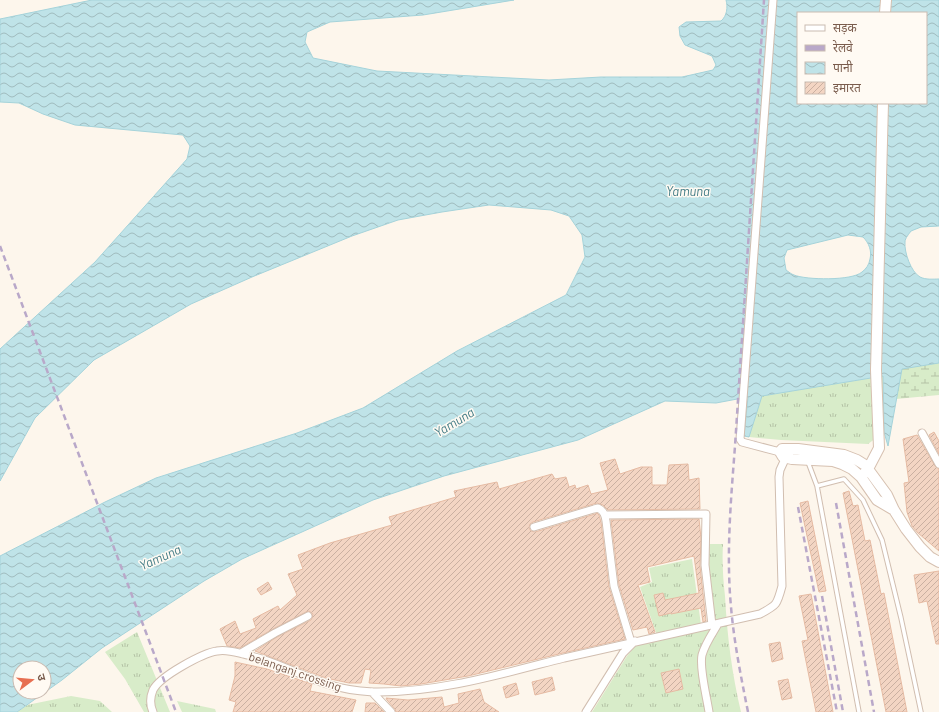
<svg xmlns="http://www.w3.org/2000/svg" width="939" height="712" font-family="Barlow,'Noto Sans Devanagari',sans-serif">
	<defs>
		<pattern id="grass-tufts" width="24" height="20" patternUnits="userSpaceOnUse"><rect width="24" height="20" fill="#d8ecc9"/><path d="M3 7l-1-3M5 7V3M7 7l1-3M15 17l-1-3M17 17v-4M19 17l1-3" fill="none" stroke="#b4c2a5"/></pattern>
		<pattern id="wetland-marsh" width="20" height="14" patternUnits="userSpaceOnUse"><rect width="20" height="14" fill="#d8ecc9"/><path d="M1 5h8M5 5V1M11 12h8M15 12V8" fill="none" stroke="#b4c2a5"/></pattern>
		<pattern id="water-waves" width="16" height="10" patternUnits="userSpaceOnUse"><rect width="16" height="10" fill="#bfe3e8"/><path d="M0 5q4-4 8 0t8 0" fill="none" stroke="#a0bbbe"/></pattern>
		<pattern id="building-hatch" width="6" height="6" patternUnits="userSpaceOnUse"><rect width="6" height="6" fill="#f3d5c3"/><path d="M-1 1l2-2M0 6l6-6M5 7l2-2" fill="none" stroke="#cab0a1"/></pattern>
	</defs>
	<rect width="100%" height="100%" fill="#fdf6ec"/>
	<!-- grass -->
	<path fill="url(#grass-tufts)" d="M883,376L884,432L868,444L781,440L749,437L761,396Z
		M709,544H723C722,561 723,579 725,596C727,635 732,674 741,712H592L627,656L637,644L659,641L640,587L652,582L649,568L692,559L701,625L714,622L707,565Z
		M137,632L170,712H144L125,679L105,652Z
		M71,696L100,701L112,712H17L27,705Z
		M177,701L215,709L216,712H182Z"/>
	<!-- wetland -->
	<path fill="url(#wetland-marsh)" d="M939,363V395L896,399L902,368Z"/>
	<!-- water -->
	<path fill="url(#water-waves)" stroke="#a5d3da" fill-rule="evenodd" d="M92,0H514L423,15L330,22L307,32L305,42L313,58L377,71L549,80L601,77H682L713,70L716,65L712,56L685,45L680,36L679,27L686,22L721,21C727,16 728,7 726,0H939V226L921,227L911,231C909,234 905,238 905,242C904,252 911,272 920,277C926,280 933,279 939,279V363L902,369L888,446L884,432L883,376L762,396L749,437L744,436L748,397L716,403L665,401L578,440L444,476L373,500L242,559L204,581L102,648L62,680L17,712H0V556L105,502L156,478L297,433L363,408L457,351L566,295L585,257L582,235L569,216L551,210L489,205L442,212L398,220L352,236L252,277L191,304L94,360L35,418L0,481V349L95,262L187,159L190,146L183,135L75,125L43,114L19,103L0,102V19ZM798,13H926V103H798V66C796,62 796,54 798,51ZM848,235L863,237C869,243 872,251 870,259C869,265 866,269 862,272C852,281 806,280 794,275C791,274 789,272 786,270L784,258L787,250ZM20,668H44V692H20Z"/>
	<!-- building -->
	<path fill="url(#building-hatch)" stroke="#e6bba3" d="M934,432L939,441V454L929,435Z
		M917,435L935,466L939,469V551L918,533L912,526L907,512L904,483L909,482L903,439Z
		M615,459L620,474L641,467H652V485H667L669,465L688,464L689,480L699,478L700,509L608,510L603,505L597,503L533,522L530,524L529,528L531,531L535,532L595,514L597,513L599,515L601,522L609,587L625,639L563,653L468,676L421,684L401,686L384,684L369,683L371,670L365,669L361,683H349L326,678L255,651L277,637L311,620L312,618L313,614L309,611L306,612L273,629L240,648L227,646L220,629L235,621L240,634L256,628L253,619L278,606L280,610L297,595L288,574L303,569L298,555L330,543L392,525L389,517L456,497L454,491L497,482L499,489L552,474L555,479L566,477L569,487L575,485L576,489L588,485L591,494L608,490L600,463Z
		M849,491L853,506L858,505L865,541L870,540L881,594L884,593L907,712H886L843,493Z
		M808,501L826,591L819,592L800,503Z
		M699,519L701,538L700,566L706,621L703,622L701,608L671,614V613L659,616L654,595L663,593L665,600L699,593L694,556L647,567L650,582L638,585L655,632L649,634L647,627L633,630L619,585L611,520Z
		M939,571V644H936L927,601L919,603L914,575Z
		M268,582L272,589L261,595L257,589Z
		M811,594L833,712H816L802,641L808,640L799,596Z
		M780,642L783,659L772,662L769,644Z
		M235,662L267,669L312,684L310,691L356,700L352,712H233L236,702L229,700L235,676Z
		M679,669L683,689L666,693L661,673Z
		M552,677L555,690L535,695L532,682Z
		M788,679L792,698L782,700L778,681Z
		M516,683L519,694L506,698L503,687Z
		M480,689L484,702L499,712H396L395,709L387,700L386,698L408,700L442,697L444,707L459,703L458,694Z
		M366,703H375L384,712H365Z"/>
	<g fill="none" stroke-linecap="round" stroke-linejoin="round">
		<!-- service casing -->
		<g stroke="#d1beb0" stroke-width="5.5">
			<path id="service" d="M808,462L817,486L844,479L863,500L882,540L901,618L921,712
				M817,486L859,712"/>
		</g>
		<!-- minor casing -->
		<g stroke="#d1beb0" stroke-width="9">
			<path id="minor" d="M773,0L740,439L742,442L780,452
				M922,433L939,464
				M605,515L706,514L705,565L712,625
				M534,527L594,509L598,508C604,511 605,515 606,521L614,586L631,642
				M241,653L275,633L308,616
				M372,692L391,712
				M153,712C150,705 150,697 153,690C160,676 203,653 217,651C226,649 235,652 243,654C250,656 256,657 262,659C284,666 305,677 327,684C342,689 357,691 373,692C438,693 501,674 564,658C629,643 695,629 760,614C777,605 777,605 782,586L779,477L780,470L786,457
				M586,712L623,653L635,641
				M709,712C707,698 699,668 702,655C705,644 712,634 718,624"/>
		</g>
		<!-- secondary casing -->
		<g stroke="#d6c0b0" stroke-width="12">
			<path id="secondary" d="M885,13L886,0
				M861,477L868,469L879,448L876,370L883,103
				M894,510L877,500L861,477L852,469L842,464L833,461L792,459L783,457L780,452L782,449H798L844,455L857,460L865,465L887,495L894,510L906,529L920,547L930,557L939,562"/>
		</g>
		<!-- service -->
		<use href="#service" stroke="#fff" stroke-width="3.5"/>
		<!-- minor -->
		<use href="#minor" stroke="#fff" stroke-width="7"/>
		<!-- secondary -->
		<use href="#secondary" stroke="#fff" stroke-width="10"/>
		<!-- rail -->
		<path stroke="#b9a8c9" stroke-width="2.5" stroke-dasharray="6 4" stroke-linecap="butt" d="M0,246L176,712
			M836,503L874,712
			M798,507L837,712
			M822,596L843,712
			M748,712C741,677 734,642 731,607C726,553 731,499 735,446L764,0"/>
	</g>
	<g text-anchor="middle" stroke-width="3" stroke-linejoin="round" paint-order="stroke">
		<!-- street labels -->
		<g font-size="12" fill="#7a5c4d" stroke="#fffaf3">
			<text transform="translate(295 672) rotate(19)" y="4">belanganj crossing</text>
		</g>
		<!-- water labels -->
		<g font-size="13" font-style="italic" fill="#437c86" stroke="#fffaf3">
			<text x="688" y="196">Yamuna</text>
			<text transform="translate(454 422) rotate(-31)" y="5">Yamuna</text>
			<text transform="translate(160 557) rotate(-24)" y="5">Yamuna</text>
		</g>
	</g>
	<!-- legend -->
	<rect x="797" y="12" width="130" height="92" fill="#fffaf3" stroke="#cabbb1"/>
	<rect x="805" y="25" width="20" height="6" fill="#ffffff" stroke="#cabbb1"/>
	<text x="833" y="32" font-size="12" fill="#7a5c4d">सड़क</text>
	<rect x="805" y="45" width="20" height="6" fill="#b9a8c9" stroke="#cabbb1"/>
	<text x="833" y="52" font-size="12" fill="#7a5c4d">रेलवे</text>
	<rect x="805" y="62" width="20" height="12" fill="url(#water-waves)" stroke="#cabbb1"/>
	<text x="833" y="72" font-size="12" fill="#7a5c4d">पानी</text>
	<rect x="805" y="82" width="20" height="12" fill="url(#building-hatch)" stroke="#cabbb1"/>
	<text x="833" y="92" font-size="12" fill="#7a5c4d">इमारत</text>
	<!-- north arrow -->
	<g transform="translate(32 680) rotate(74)"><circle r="19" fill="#fffaf3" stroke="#cabbb1"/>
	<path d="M0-3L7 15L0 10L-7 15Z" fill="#e76f51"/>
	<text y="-6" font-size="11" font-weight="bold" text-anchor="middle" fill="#7a5c4d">उ</text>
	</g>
</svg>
